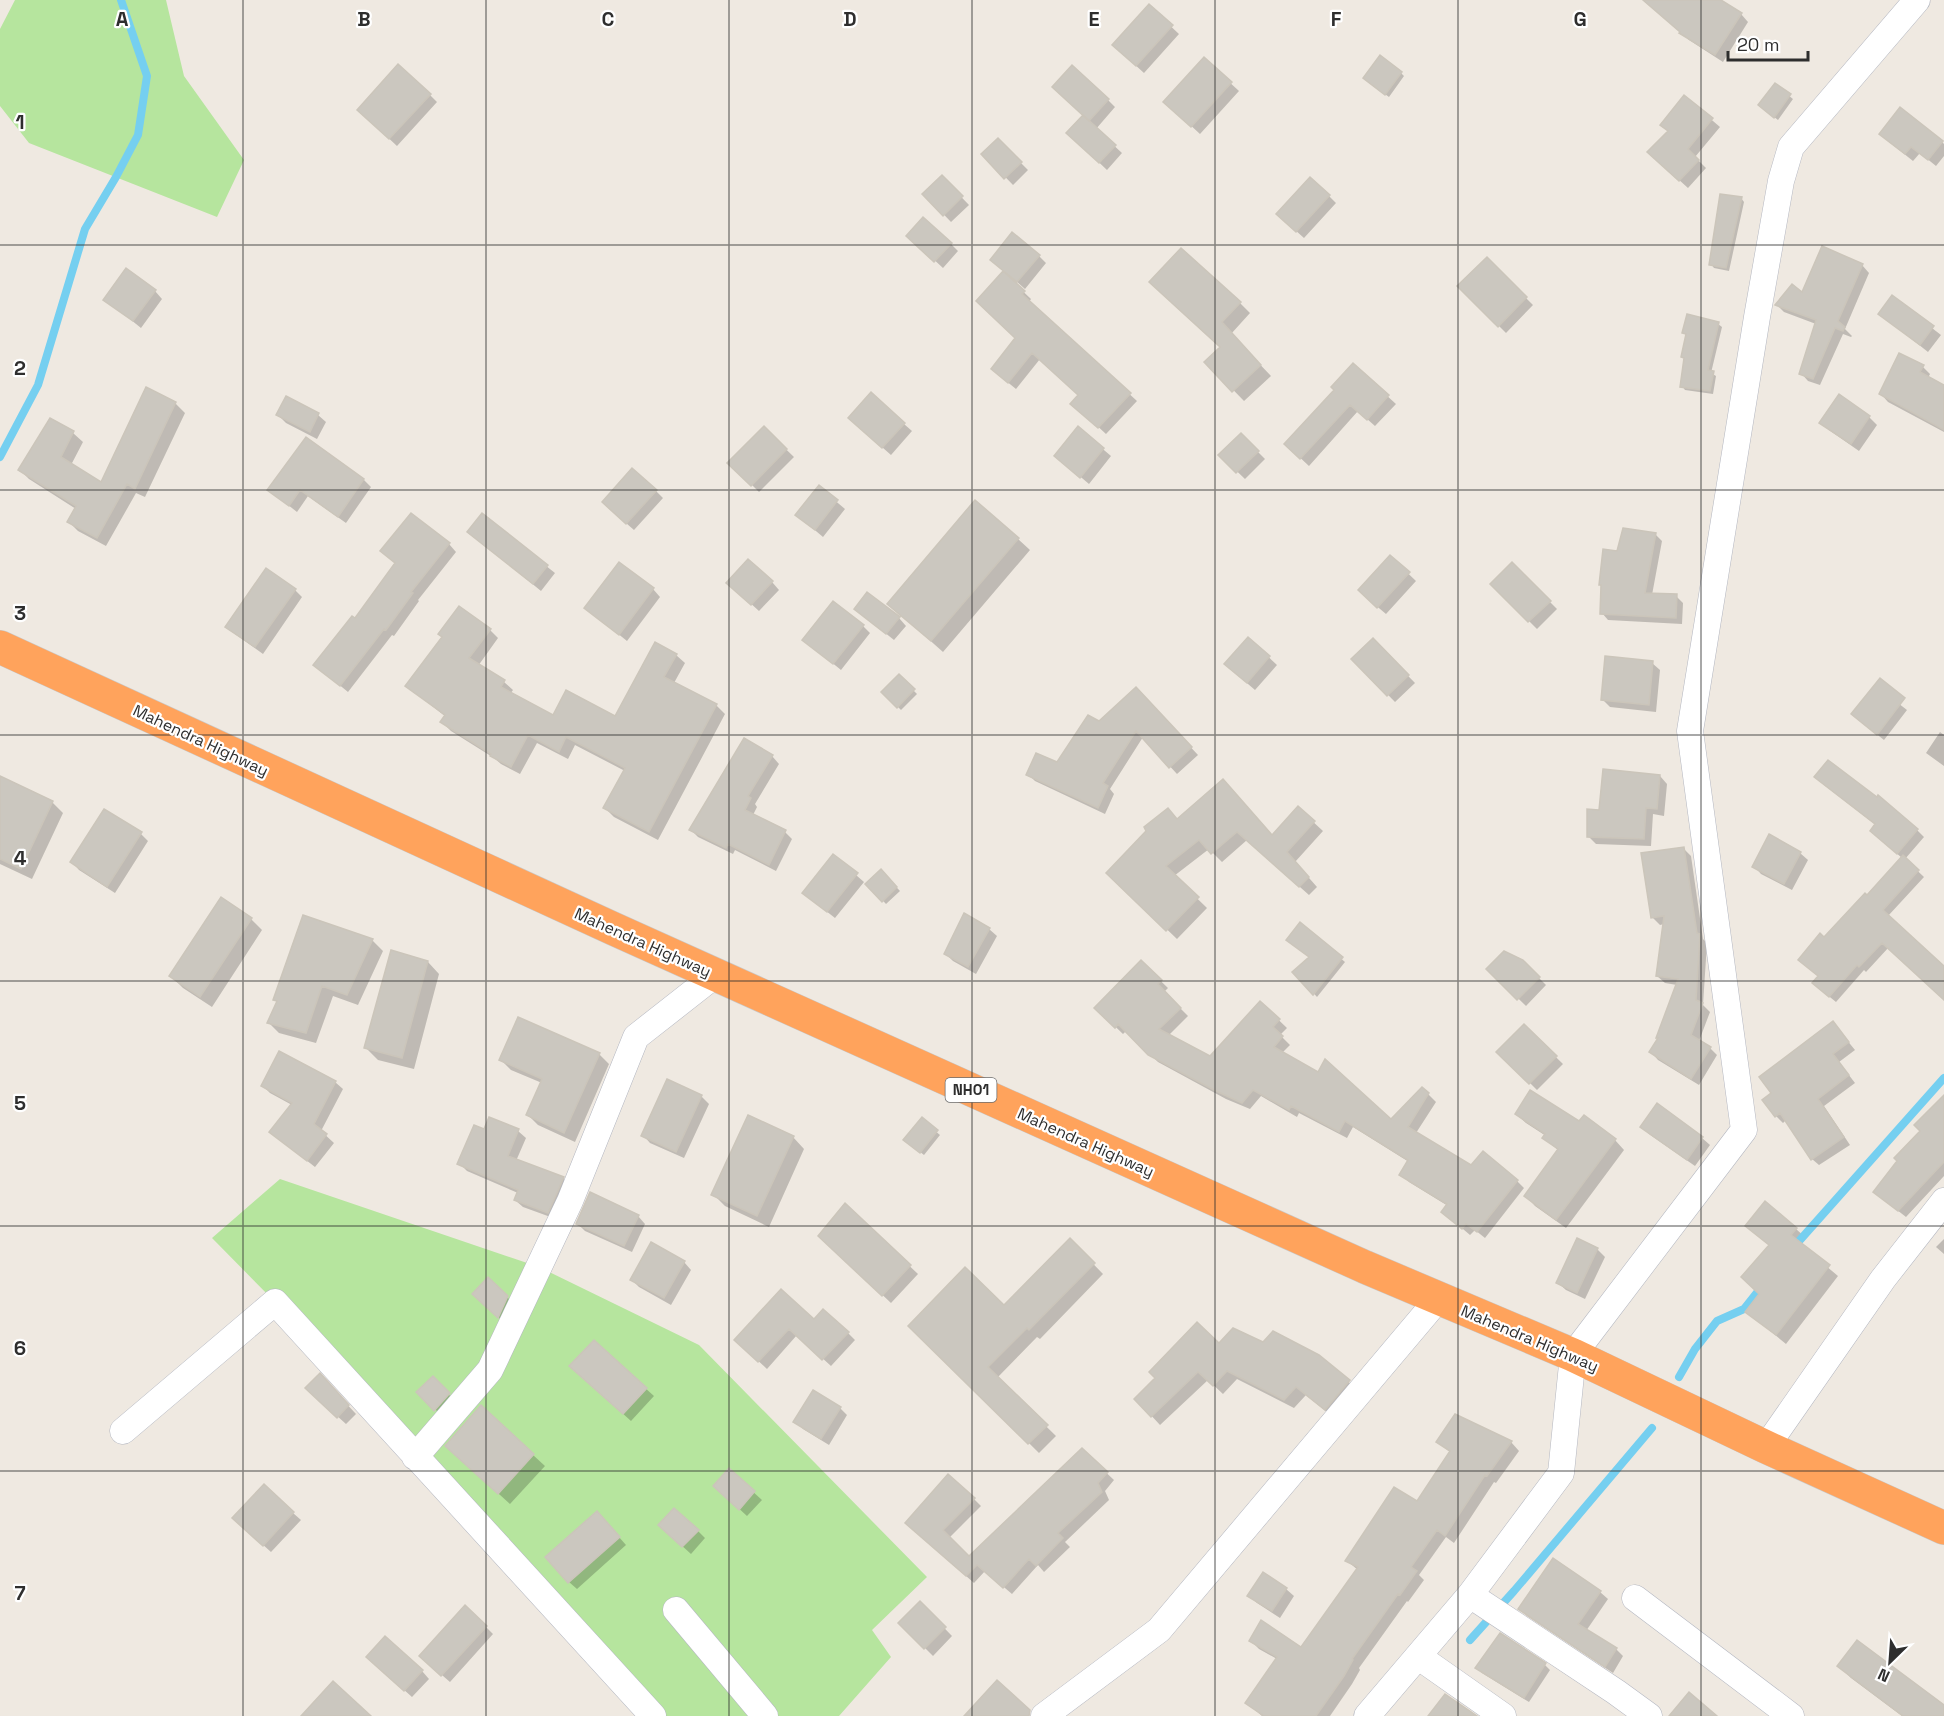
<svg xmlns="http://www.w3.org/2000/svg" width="1944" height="1716" font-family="'Space Grotesk',sans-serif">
	<rect width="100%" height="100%" fill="#efe9e1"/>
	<!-- green -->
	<path fill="#b6e59e" d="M15,0H166L184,76L244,160L217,217L29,143L0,106V29Z
		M280,1179L539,1267L699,1345L927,1577L872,1630L891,1657L839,1716H653L275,1302L212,1238Z"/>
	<!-- shadow -->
	<path fill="#0003" d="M1645,0H1719L1741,14L1748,22L1723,62L1689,40Z
		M1149,6L1179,34L1144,73L1121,52Z
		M1204,59L1239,91L1200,134L1173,109Z
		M1401,73L1404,76L1389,97L1368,82Z
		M1775,85L1793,99L1778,120L1763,108Z
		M430,95L437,102L397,146L366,117Z
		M1685,97L1720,127L1695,157L1706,168L1688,188L1657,160Z
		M1108,100L1115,107L1096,129L1122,153L1107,170L1068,133Z
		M998,140L1028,170L1013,185L983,154Z
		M1888,141L1942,142L1944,144V156L1936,166L1920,153L1913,161Z
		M942,177L969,205L951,222L925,195Z
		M1329,196L1336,203L1304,238L1285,221Z
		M1741,198L1744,202L1729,271L1714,268L1711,264Z
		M916,243L951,244L958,251L943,268Z
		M1039,256L1046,263L1025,289L1015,280L1013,282L1031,299L1029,302L1137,401L1106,434L1080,410V396L1040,359L1016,389L1000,376L1017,338L978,301L1005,272Z
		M1487,259L1533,305L1506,333L1459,286Z
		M1862,265L1869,273L1845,329L1852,336L1851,337L1843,334L1820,385L1808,381L1801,373L1816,324L1784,312L1777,305L1803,295Z
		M155,291L162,299L141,328L105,299Z
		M1161,293L1240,303L1250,313L1231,334L1271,376L1244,401L1206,362L1221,348Z
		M1892,297L1941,335L1928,352L1880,314Z
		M1718,324L1722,327L1711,373L1716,376L1713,394L1685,390L1682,386L1685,360L1683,357L1687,336L1684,333Z
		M1353,365L1396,404L1375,426L1358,411L1309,466L1294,452Z
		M1923,367L1930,374L1928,378L1944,387V432L1888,402L1881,394Z
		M146,390L176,404L185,413L145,497L136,493L106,546L78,531L69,522L76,509L29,479L20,470L51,420L73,433L83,442L71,465L102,484Z
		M1839,396L1869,417L1877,425L1859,451L1829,430L1821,422Z
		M287,398L318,415L326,422L317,439L286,423L278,415Z
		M904,424L912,431L891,455L857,425Z
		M764,428L794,457L759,492L730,463Z
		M1078,428L1111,456L1089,484L1056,456Z
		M1241,435L1265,459L1245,479L1220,455Z
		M306,439L364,480L371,487L346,523L308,496L297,512L269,490Z
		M819,487L845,509L823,537L797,515Z
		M656,491L663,498L634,530L611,510Z
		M482,515L555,573L541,591L469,532Z
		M1655,534L1662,541L1652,595L1676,596L1683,603L1682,624L1608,620L1602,613V587L1600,585L1618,552Z
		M1018,539L1030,550L943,652L889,604Z
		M449,544L456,552L418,600L419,601L394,636L392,635L348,692L315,665L356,621Z
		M1391,557L1416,581L1386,614L1367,598Z
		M1512,564L1557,609L1537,629L1492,584Z
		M772,582L779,590L759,611L736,590Z
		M653,589L660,597L627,641L586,608Z
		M295,590L302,597L263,654L235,634L227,627Z
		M864,616L899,618L906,626L894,640Z
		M863,626L870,633L841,670L804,640Z
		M490,630L498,638L478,666L504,682L513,690L510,694L553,717L615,718L676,655L685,663L674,683L716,705L725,714L658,840L614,817L605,808L625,771L575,745L568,759L537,743L520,774L501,764L494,758L451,731L442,722L446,717L407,686Z
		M1249,639L1277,665L1255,690L1234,672Z
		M1373,640L1415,683L1395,702L1353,659Z
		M1652,663L1660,670L1656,712L1610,707L1602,699Z
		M899,676L917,694L901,710L883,692Z
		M1876,686L1907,710L1884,740L1859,720Z
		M1143,696L1198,755L1177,774L1143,737L1110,789L1114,794L1105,814L1035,781L1028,774L1058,764L1099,723Z
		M1940,732L1944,735V766L1926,753Z
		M772,756L779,764L755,804L757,807L753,815L785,832L792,839L776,871L735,850L733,854L698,837L690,829Z
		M1660,776L1667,784L1664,816L1653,814L1651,846L1596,844L1588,836L1601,812Z
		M0,777L52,802L63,813L32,879L0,864Z
		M1823,784L1917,830L1924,837L1905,859L1924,877L1888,916L1944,966V998L1889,947L1866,972L1864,970L1836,1002L1820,989L1825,939L1902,858L1879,838L1876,825Z
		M1298,808L1323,831L1295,862L1317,887L1309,895L1247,840L1222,862L1209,849L1174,876L1207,908L1177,939L1108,873L1178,820L1272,836Z
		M141,834L148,841L115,893L79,870L72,862Z
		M1684,849L1691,856L1703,939L1707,943L1703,1005L1710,1012L1699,1041L1710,1048L1717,1055L1699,1085L1658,1060L1651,1052L1659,1039L1677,985L1665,983L1657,976L1664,924L1660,925L1652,917Z
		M1800,853L1808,860L1792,890L1761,874L1754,866Z
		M834,856L864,882L835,918L812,900Z
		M881,871L900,891L886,904L867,884Z
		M304,917L373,941L383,951L358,1005L333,996L316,1043L279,1033L269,1023L278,1003L275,1000Z
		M251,919L262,930L212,1007L183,988L171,976Z
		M1300,924L1345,962L1317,997L1294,972L1311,958Z
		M989,929L997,936L976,974L953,961L946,954Z
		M1522,961L1546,985L1526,1006L1488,969Z
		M428,962L439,974L414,1069L378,1060L366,1048Z
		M1141,962L1168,988L1164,992L1188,1016L1168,1036L1210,1058L1261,1003L1287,1028L1280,1035L1290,1045L1282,1053L1391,1121L1428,1094L1436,1102L1416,1133L1471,1167L1517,1181L1524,1188L1485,1238L1475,1230L1470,1235L1443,1212L1448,1206L1409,1182L1401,1174L1409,1162L1353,1127L1347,1138L1299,1113L1297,1117L1261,1096L1250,1109L1226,1099L1158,1062L1126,1031L1123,1034L1096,1008Z
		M1833,1023L1855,1050L1839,1062L1855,1083L1824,1106L1850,1145L1819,1165L1812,1159L1786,1120L1783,1123L1776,1116L1773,1093Z
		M1524,1026L1563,1064L1537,1090L1499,1052Z
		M599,1054L609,1064L575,1142L538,1125L528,1115L542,1083L511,1070L501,1060Z
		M335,1082L343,1089L321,1131L334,1143L315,1167L279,1139L292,1105L270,1093L263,1086Z
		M701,1096L709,1104L684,1158L650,1143L643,1135Z
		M1657,1105L1702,1138L1710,1145L1695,1166L1649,1134L1642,1126Z
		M1944,1109V1176L1906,1217L1883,1199Z
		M1516,1114L1579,1123L1615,1140L1624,1150L1566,1228L1535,1206L1526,1196L1559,1151L1544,1138L1546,1136L1526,1123Z
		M490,1119L518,1131L526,1138L516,1161L563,1178L570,1186L556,1219L523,1207L515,1200L518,1193L467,1171L459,1163L485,1131Z
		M922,1120L940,1135L924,1155L909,1143Z
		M793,1137L804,1149L769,1227L725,1206L713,1194Z
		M845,1205L918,1274L891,1303L820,1236Z
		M638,1216L645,1224L632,1252L585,1231L578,1224Z
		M1796,1229L1806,1238L1801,1245L1838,1276L1786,1344L1747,1312L1761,1294L1771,1246L1757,1235Z
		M1944,1239V1254L1936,1247Z
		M1070,1240L1103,1274L1040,1339L1037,1337L997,1378L1056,1436L1039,1453L910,1326L1004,1307Z
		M1597,1249L1605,1257L1585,1299L1566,1290L1558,1283Z
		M684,1262L691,1270L671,1305L639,1287L632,1280Z
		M507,1297L515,1305L506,1324L482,1302Z
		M814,1321L848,1333L855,1340L831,1366L797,1335L767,1369L736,1340Z
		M594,1342L654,1396L631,1421L579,1374Z
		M1263,1344L1318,1356L1358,1390L1334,1418L1306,1395L1294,1408L1237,1379L1223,1394L1208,1380L1160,1425L1136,1399L1219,1345Z
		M433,1378L452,1398L439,1413L418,1392Z
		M327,1383L356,1414L346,1424L315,1396Z
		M481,1407L545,1466L510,1504L458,1457Z
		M840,1408L847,1415L829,1445L803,1429L795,1421Z
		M1455,1416L1511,1442L1519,1451L1496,1483L1494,1482L1454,1543L1446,1537L1419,1575L1424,1580L1408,1602L1407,1601L1359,1668L1360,1670L1352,1684L1330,1716H1262L1247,1703L1277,1659L1259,1649L1251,1641L1302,1649L1358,1570L1347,1561L1418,1503L1451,1453L1438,1442Z
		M1082,1450L1114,1480L1105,1491L1109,1500L1065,1542L1070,1547L1044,1572L1038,1565L1012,1594L985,1571L974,1583L915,1531L974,1499L981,1506L949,1538L969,1558Z
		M729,1470L762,1500L747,1516L722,1493Z
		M293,1513L301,1520L271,1552L242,1526Z
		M604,1520L626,1545L577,1589L569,1582Z
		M698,1531L705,1538L691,1554L668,1533Z
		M1263,1574L1286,1589L1294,1596L1280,1618L1257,1603L1249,1596Z
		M1600,1592L1608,1599L1586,1631L1616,1649L1623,1656L1613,1673L1527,1616L1520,1608Z
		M920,1603L952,1636L933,1656L900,1623Z
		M486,1627L493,1634L450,1682L428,1663Z
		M375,1664L422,1671L429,1679L412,1697Z
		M1545,1665L1550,1670L1529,1702L1482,1673L1477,1668Z
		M1839,1666L1944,1707V1716H1902L1851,1678Z"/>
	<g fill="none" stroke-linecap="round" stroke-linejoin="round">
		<!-- stream -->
		<path stroke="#75cff0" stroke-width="8" d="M0,457L38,385L85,229L116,177L138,135L147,76L121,0
			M1792,1249L1944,1078
			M1679,1377L1695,1349L1717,1321L1744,1309L1763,1285
			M1470,1640L1514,1591L1652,1428"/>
	</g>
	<!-- building -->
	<path fill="#cbc7bf" stroke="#cbc5ba" stroke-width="1.5" d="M1643,0H1721L1742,13L1715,55L1679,33L1680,32Z
		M1149,4L1173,25L1136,66L1112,45Z
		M1380,55L1402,72L1385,95L1363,78Z
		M1204,57L1232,82L1191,127L1163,102Z
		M398,64L431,94L389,139L357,110Z
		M1072,65L1109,99L1089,121L1052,87Z
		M1775,83L1791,94L1774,118L1758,105Z
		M1684,95L1713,118L1688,149L1699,160L1679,181L1647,152L1668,131L1660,125Z
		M1900,107L1943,141L1928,160L1911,147L1905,154L1879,134Z
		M1083,115L1116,145L1099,163L1066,133Z
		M998,138L1022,162L1004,179L981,154Z
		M942,175L963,196L943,216L922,194Z
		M1310,177L1330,195L1296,232L1276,214Z
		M1720,194L1742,197L1726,268L1709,265Z
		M923,217L952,243L934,262L906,236Z
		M1012,232L1040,255L1017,282L990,260Z
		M1822,246L1863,264L1838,321L1845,327L1843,331L1835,328L1813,379L1799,374L1816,320L1775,305L1792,284L1802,292Z
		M1181,248L1241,302L1222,322L1261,365L1232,392L1204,362L1220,347L1149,282Z
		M1487,257L1527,297L1498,327L1457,286Z
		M126,268L156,290L133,321L103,300Z
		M1003,271L1025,291L1022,294L1131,393L1098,428L1070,404L1078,395L1032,353L1008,383L991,369L1015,338L976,301Z
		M1892,295L1934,326L1920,345L1878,314Z
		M1687,314L1719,322L1708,370L1714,371L1710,391L1680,387L1684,358L1681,357L1686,334L1682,333Z
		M1899,353L1924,365L1920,372L1944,385V430L1879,394Z
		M1353,363L1389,395L1367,420L1350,405L1300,459L1284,444L1334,390L1331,387Z
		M146,387L176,402L135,489L127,484L97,538L67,522L76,506L18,470L50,418L74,431L61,457L101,482Z
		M871,392L905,423L882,448L848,418Z
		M1839,394L1870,416L1851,444L1819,423Z
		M286,396L319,413L310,432L276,415Z
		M764,426L787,449L751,486L727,463Z
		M1078,426L1104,448L1080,478L1054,456Z
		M1241,433L1259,451L1236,473L1218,455Z
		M306,437L364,479L338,517L300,490L289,506L267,490Z
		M632,468L657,490L626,524L602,502Z
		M819,485L838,500L815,530L795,515Z
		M975,500L1019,538L931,641L887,604Z
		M411,513L450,543L411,592L413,593L386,630L384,629L340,686L313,665L352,616L355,618L395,563L380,551Z
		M482,513L548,565L533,584L467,532Z
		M1623,528L1656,533L1645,593L1677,594L1676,618L1600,614L1601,585H1599L1603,549L1617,551Z
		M1390,555L1410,572L1377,608L1358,590Z
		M748,559L773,581L751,605L726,583Z
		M619,562L654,588L619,635L584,608Z
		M1512,562L1551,601L1528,622L1490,584Z
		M266,568L296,589L255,647L225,627Z
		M867,592L900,617L886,634L854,609Z
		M833,601L864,625L833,664L802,640Z
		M459,606L491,629L469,658L505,680L501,687L553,715L566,690L615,716L655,642L677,654L664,677L717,704L649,832L603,808L625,768L566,737L559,752L528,735L511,767L490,756L491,754L440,722L445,715L405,686L442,637L438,634Z
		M1248,637L1270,656L1247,683L1224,664Z
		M1373,638L1409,675L1387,696L1351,659Z
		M1605,656L1653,661L1649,705L1601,700Z
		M899,674L915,689L897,708L881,692Z
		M1880,678L1905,698L1877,735L1851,714Z
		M1136,687L1192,747L1169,768L1136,731L1103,783L1108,786L1098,808L1026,775L1036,753L1057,762L1088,715L1099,721Z
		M744,738L773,755L748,796L751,798L745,810L786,830L769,865L728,844L726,848L689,830Z
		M1828,760L1877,797L1878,795L1918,829L1897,854L1870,831L1875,824L1814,777Z
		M1603,769L1660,775L1657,809L1646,808L1644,839L1587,837V809L1599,810Z
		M0,776L53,801L21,869L0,859Z
		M1223,779L1272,835L1298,806L1315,821L1287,852L1309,877L1299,887L1237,832L1211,854L1199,840L1166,866L1199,897L1166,931L1106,873L1146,831L1144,827L1168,808L1177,819Z
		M104,809L142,832L107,887L70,862Z
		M1769,834L1801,852L1784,884L1752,867Z
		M1684,847L1697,933L1700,934L1696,1000L1703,1003L1691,1035L1711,1047L1691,1079L1649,1052L1658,1038H1656L1678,979L1656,976L1664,916L1651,918L1641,853Z
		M833,854L858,873L827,912L802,893Z
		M1903,855L1919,870L1883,910L1944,966V1000L1882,943L1859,967L1857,965L1829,997L1812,983L1818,976L1798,960L1820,933L1824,937L1865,893L1867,895Z
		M881,869L897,887L882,902L865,884Z
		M221,897L252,918L200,997L169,976Z
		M964,913L990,928L968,967L944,954Z
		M303,915L373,939L347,995L322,986L306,1033L267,1023L277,1001L273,1000Z
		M1300,922L1343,957L1313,995L1292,972L1309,957L1286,940Z
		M391,950L428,961L402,1058L364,1048Z
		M1504,951L1523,960L1540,977L1517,1000L1486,969Z
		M1141,960L1162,980L1158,984L1181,1008L1159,1029L1210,1056L1260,1001L1280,1019L1273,1027L1283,1036L1274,1047L1318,1072L1325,1059L1391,1119L1422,1087L1429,1093L1408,1127L1471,1165L1483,1151L1518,1180L1477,1232L1466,1224L1462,1229L1441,1212L1447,1204L1399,1175L1408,1160L1345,1121L1339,1132L1291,1106L1289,1110L1253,1090L1242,1103L1216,1091L1148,1055L1118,1024L1115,1028L1094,1008Z
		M518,1017L600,1053L564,1133L526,1115L542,1079L499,1060Z
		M1833,1021L1849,1042L1833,1054L1849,1075L1818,1099L1844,1137L1811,1160L1780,1113L1775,1117L1762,1100L1771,1093L1759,1077Z
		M1524,1024L1557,1056L1529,1084L1496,1052Z
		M279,1051L336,1081L314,1124L327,1134L307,1161L269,1132L292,1103L261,1086Z
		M667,1079L702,1095L676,1152L641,1136Z
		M1530,1090L1579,1121L1584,1115L1616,1139L1556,1220L1524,1196L1558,1149L1542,1138L1545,1134L1515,1114Z
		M1944,1095V1162L1898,1211L1873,1192L1897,1161L1894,1158L1920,1131L1914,1125Z
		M1657,1103L1703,1137L1687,1160L1640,1127Z
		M748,1115L794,1136L757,1216L711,1195Z
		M489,1117L519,1129L508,1156L564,1177L548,1213L514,1200L518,1190L457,1164L474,1125L484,1129Z
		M922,1117L938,1130L920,1153L903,1140Z
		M590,1192L639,1215L624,1246L576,1224Z
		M1765,1201L1797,1228L1791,1235L1830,1265L1776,1335L1745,1312L1759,1294L1741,1277L1769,1245L1745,1226Z
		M845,1203L911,1265L882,1296L818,1236Z
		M1070,1238L1095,1263L1029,1330L1027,1328L988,1367L1048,1425L1028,1444L908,1326L965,1267L1004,1305Z
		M1577,1238L1598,1248L1577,1293L1556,1283Z
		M651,1242L685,1261L664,1298L630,1280Z
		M488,1277L508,1296L498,1318L472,1294Z
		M781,1289L814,1319L823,1309L849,1332L822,1360L789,1329L758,1362L734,1340Z
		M1197,1322L1219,1343L1233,1328L1263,1342L1273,1331L1319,1355L1350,1380L1325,1410L1296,1387L1284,1400L1227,1371L1213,1386L1198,1372L1151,1417L1134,1399L1155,1378L1149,1372Z
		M594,1340L647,1388L623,1414L569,1366Z
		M320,1373L349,1405L337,1418L305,1388Z
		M433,1376L450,1393L434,1411L416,1392Z
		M813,1390L841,1407L821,1439L793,1422Z
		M481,1405L534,1454L498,1494L445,1446Z
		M1455,1414L1512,1441L1487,1476L1485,1475L1445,1536L1437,1530L1411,1567L1417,1571L1400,1595L1398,1594L1352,1659L1353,1660L1344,1676L1316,1716H1264L1245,1703L1277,1657L1249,1641L1261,1620L1301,1647L1358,1567L1345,1561L1394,1487L1417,1501L1450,1451L1436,1442Z
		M1082,1448L1108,1472L1098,1483L1102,1492L1058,1533L1063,1538L1036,1566L1029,1559L1003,1588L977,1565L966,1576L905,1523L948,1474L975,1498L943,1530L969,1556Z
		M729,1468L755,1491L739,1510L713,1486Z
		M264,1484L294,1512L263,1546L232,1518Z
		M674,1508L699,1530L682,1547L658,1525Z
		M597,1511L620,1537L568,1583L545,1557Z
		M1553,1558L1601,1591L1578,1624L1617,1648L1605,1667L1518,1609Z
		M1263,1572L1287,1588L1272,1611L1247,1596Z
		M920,1601L946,1627L924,1649L898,1623Z
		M465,1605L487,1626L441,1676L419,1656Z
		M1500,1633L1546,1663L1524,1698L1475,1668Z
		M385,1636L423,1670L404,1691L366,1657Z
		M1857,1640L1944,1705V1716H1903L1837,1666Z
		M997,1680L1030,1710L1029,1716H964Z
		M333,1681L371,1716H301Z
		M1689,1692L1717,1716H1669Z
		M1445,1694L1477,1716H1428Z"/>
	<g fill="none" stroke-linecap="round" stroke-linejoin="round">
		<!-- minor casing -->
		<g stroke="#b4b7c1" stroke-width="27">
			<path id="minor" d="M123,1431L275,1302L653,1716
				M1766,1447L1883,1279L1944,1201
				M415,1457L490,1370L570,1201L636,1037L715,975
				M1470,1595L1616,1692L1649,1716
				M1635,1598L1791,1716
				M676,1610L765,1716
				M1419,1657L1503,1716
				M1044,1716L1159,1630L1439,1298
				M1367,1716L1470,1595L1561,1473L1573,1355L1744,1130L1690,731L1757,317L1781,181L1791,147L1917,0"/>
		</g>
		<!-- highway casing -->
		<g stroke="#c9c9c9" stroke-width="34">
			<path id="highway" d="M0,647L614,929L1365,1267L1573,1355L1766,1447L1944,1528"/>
		</g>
		<!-- minor -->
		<use href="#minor" stroke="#fff" stroke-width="26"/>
		<!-- highway -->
		<use href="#highway" stroke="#ffa35c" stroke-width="33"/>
	</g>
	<!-- grid -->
	<path fill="none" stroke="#2e2e2e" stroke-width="1.5" stroke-opacity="0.55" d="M243,0V1716M486,0V1716M729,0V1716M972,0V1716M1215,0V1716M1458,0V1716M1701,0V1716M0,245H1944M0,490H1944M0,735H1944M0,981H1944M0,1226H1944M0,1471H1944"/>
	<g text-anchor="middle" stroke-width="4.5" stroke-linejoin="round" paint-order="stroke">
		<!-- shield labels -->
		<rect fill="#fff" stroke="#6d6d6d" stroke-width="1.5" x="945.5" y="1078" width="51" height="24" rx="4.5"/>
		<g font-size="15" font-weight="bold" fill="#2e2e2e">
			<text x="971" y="1095">NH01</text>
		</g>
		<!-- street labels -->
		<g font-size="16" fill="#2e2e2e" stroke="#fff">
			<text transform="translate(201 740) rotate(25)" y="6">Mahendra Highway</text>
			<text transform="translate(643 942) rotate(24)" y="6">Mahendra Highway</text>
			<text transform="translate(1086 1142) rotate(24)" y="6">Mahendra Highway</text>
			<text transform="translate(1530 1338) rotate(23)" y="6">Mahendra Highway</text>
		</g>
	</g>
	<g font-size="20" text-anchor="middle" font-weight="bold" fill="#2e2e2e" stroke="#fff" stroke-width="4.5" stroke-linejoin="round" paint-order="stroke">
		<text x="122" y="26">A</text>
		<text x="364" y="26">B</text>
		<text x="608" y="26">C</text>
		<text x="850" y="26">D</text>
		<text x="1094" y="26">E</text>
		<text x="1336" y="26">F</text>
		<text x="1580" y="26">G</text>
		<text x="20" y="129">1</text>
		<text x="20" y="375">2</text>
		<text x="20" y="620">3</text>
		<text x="20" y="865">4</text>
		<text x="20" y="1110">5</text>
		<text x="20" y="1355">6</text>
		<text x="20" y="1600">7</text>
	</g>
	<!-- north arrow -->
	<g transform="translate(1890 1662) rotate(205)" stroke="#ffffff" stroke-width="4.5" paint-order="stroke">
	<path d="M0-4.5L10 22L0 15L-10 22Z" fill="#2e2e2e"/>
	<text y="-9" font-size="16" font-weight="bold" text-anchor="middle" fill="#2e2e2e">N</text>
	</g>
	<!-- scale -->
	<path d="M1728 51v9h80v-9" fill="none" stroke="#2e2e2e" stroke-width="3"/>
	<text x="1737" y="51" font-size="18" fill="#2e2e2e" stroke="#ffffff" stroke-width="4.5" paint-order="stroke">20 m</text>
</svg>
